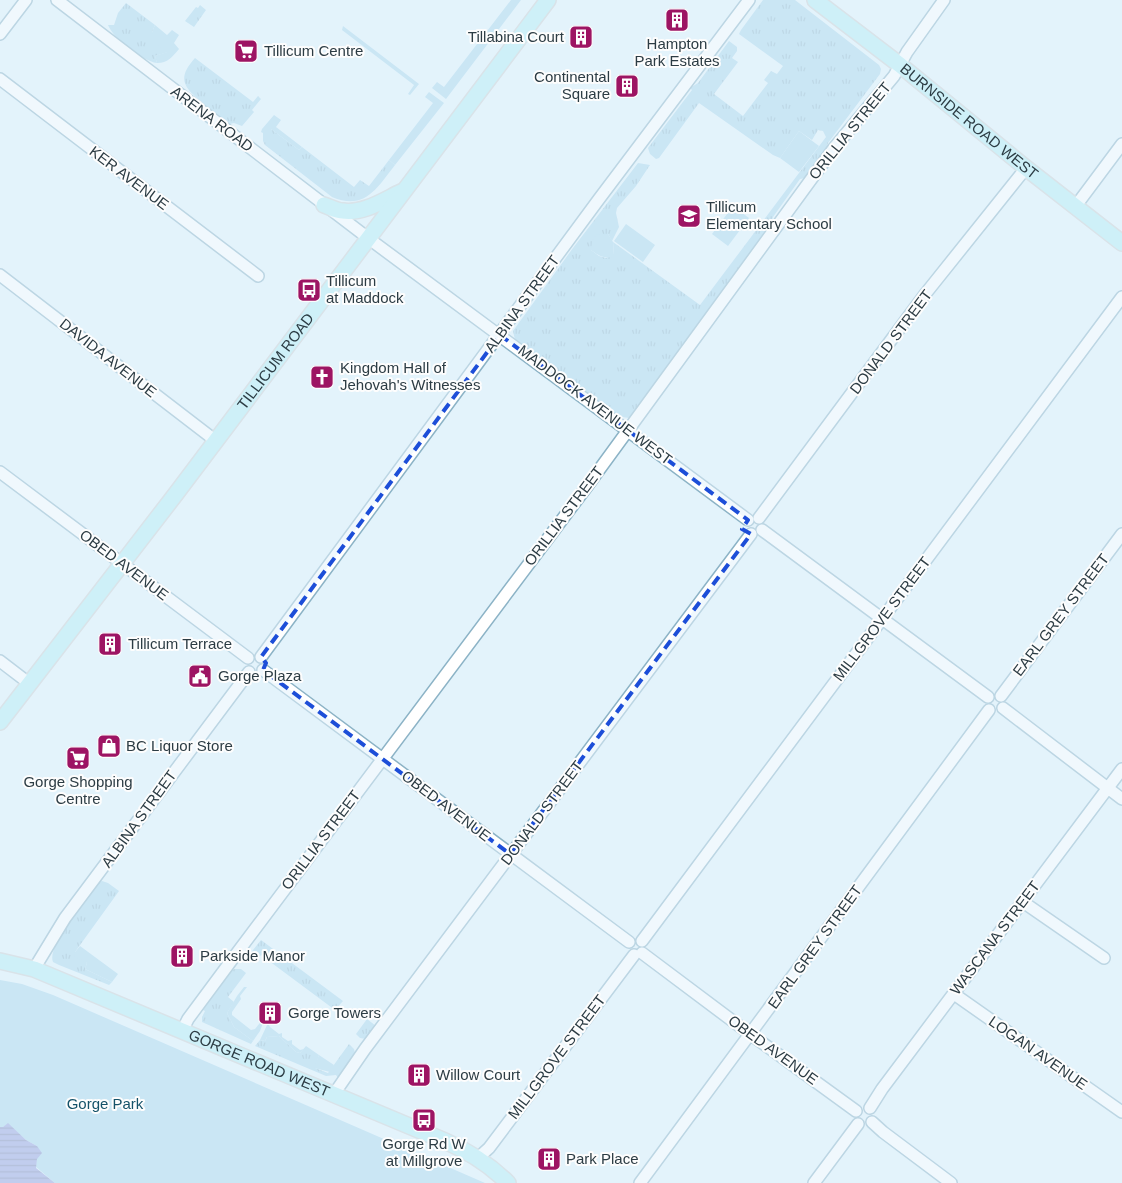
<svg xmlns="http://www.w3.org/2000/svg" width="1122" height="1183" font-family="Arial,sans-serif">
	<defs>
		<pattern id="grass-tufts" width="24" height="20" patternUnits="userSpaceOnUse" patternTransform="scale(1.25)"><rect width="24" height="20" fill="#aad7ec"/><path d="M3 7l-1-3M5 7V3M7 7l1-3M15 17l-1-3M17 17v-4M19 17l1-3" fill="none" stroke="#92b9cc"/></pattern>
		<pattern id="water-rules" width="6" height="5" patternUnits="userSpaceOnUse" patternTransform="scale(1.25)"><rect width="6" height="5" fill="#97a0dd"/><path d="M0 2.5h6" fill="none" stroke="#7b84b5"/></pattern>
	</defs>
	<rect width="100%" height="100%" fill="#e3f3fb"/>
	<!-- grass -->
	<path fill="url(#grass-tufts)" d="M763,0H795L879,65L881,69L880,74L828,143L825,153L805,178L800,179L773,217L768,233L632,416L629,418L617,416L515,340L513,331L573,248L638,163L650,165L636,186L617,208L616,213L619,227L612,241L608,234L591,250L599,256L606,258L614,254L613,242L700,305L826,137L823,131L818,130L812,140L799,131L780,158L773,155L699,103L659,158L656,159L650,154L648,148L692,90L690,88L698,83L729,41L737,47V51L732,58L738,62L714,94L743,116L768,83L764,80L771,71L777,74L783,66L739,34L741,30Z
		M126,3L155,25L152,32L168,52L155,56L157,63C142,61 113,38 108,25H114L118,13Z
		M200,5L206,10L194,27L185,21L196,7L198,8Z
		M195,58L253,102L258,96L261,99L252,110L254,112L242,126L234,123L230,124C221,117 211,110 202,102C183,87 177,78 195,58Z
		M262,129H271L299,150L302,147L354,187L360,180L369,186L389,160L395,165C377,188 365,211 332,197L265,145L263,141V133L261,132Z
		M102,881L108,883L119,891L75,952L87,963L85,969L112,982L109,985L59,965L53,962C46,947 89,896 99,882Z
		M261,940L343,1001L335,1010L261,955L255,962L253,963L249,958V955Z
		M235,969H241L246,973L228,997L234,1002L227,1013L234,1027L253,1041L251,1044L202,1022V1017L205,1011L203,1010L231,970Z
		M367,1019L376,1026L366,1039L360,1038L356,1034Z
		M279,1036L296,1052L300,1053L306,1046L319,1055L315,1068L328,1073L349,1044L354,1049L355,1053L338,1078L336,1075L326,1076L255,1046L260,1040L265,1041L267,1037Z"/>
	<!-- green -->
	<path fill="#aad7ec" d="M511,0H521L446,99L432,88L437,82L444,87Z
		M155,25L167,35L172,30L179,35L174,43L179,49C172,57 168,63 157,63L155,56L167,52L154,42L152,32Z
		M343,26L419,84L410,95L408,94L414,85L342,30Z
		M429,92L444,103L395,165L389,160L433,103L425,97Z
		M274,115L281,120L276,127L302,147L299,150L271,129H262Z
		M799,131L819,146L799,172L780,158Z
		M733,206L749,218L728,246L712,234Z
		M626,224L655,245L643,262L614,241Z
		M608,234L613,242L614,255L612,257C603,259 598,255 591,250L592,241L596,235Z
		M80,946L118,974L112,982L85,969L87,963L74,956L75,952Z
		M0,980L22,984L53,995L485,1183H55L36,1167L37,1146L26,1140L8,1124L3,1127H0Z
		M244,987H247L240,996L241,999L232,1012V1015L251,1030L255,1029L263,1019L264,1020L260,1031L253,1041L234,1027L227,1013L237,996Z
		M268,1023L270,1027L279,1034L282,1033V1037L288,1041L292,1040V1044L300,1050L304,1049L300,1053L296,1052L279,1036L267,1037L265,1041L260,1040Z
		M319,1055L334,1065L330,1072L314,1068Z"/>
	<!-- water -->
	<path fill="url(#water-rules)" d="M8,1123L26,1140L37,1146L42,1153L37,1159L36,1168L55,1183H0V1127H3Z"/>
	<g fill="none" stroke-linecap="round" stroke-linejoin="round">
		<!-- minor casing -->
		<g stroke="#8cb3c6" stroke-width="14">
			<path id="minor" d="M57,0L368,238L748,520
				M0,34L26,0
				M0,79L258,276
				M1075,207L1122,144
				M0,275L216,441
				M0,472L248,658
				M759,518L926,293L1026,168
				M762,530L988,697
				M261,657L599,199L749,0
				M0,661L30,684
				M263,670L629,942
				M1001,696L1122,534
				M1003,708L1122,799
				M1023,902L1104,958
				M642,941L1122,297
				M642,953L750,1034L856,1111
				M34,969L65,918L249,672
				M954,994L1122,1112
				M182,1031L188,1019L234,957L588,485L834,148L894,76L907,52L944,0
				M334,1094L365,1049L751,534
				M870,1108L882,1089L1122,769
				M872,1122L883,1132L951,1183
				M478,1158L489,1148L634,955
				M640,1183L989,710
				M814,1183L858,1124"/>
		</g>
		<!-- major casing -->
		<g stroke="#ccd0d2" stroke-width="18">
			<g id="major">
				<path id="s1" d="M815,0L900,65L1026,168L1122,243"/>
				<path d="M324,205C330,207 337,211 343,211C363,214 384,200 401,192"/>
				<path id="s2" d="M0,722L175,495L548,0"/>
				<path id="s3" d="M0,961L34,969L445,1141C470,1152 489,1164 508,1183"/>
			</g>
		</g>
		<!-- minor -->
		<use href="#minor" stroke="#fff" stroke-width="11"/>
		<!-- major -->
		<use href="#major" stroke="#b3eef3" stroke-width="15"/>
	</g>
	<!-- marked area -->
	<path d="M0 0H1122V1183H0ZM500,335L748,520L742,529L751,534L510,854L263,670L266,663L261,657Z" fill="#e3f3fb" fill-opacity=".55" fill-rule="evenodd"/>
	<path fill="none" stroke="#1d4ed8" stroke-width="4" stroke-dasharray="10 6" stroke-linejoin="round" d="M500,335L748,520L742,529L751,534L510,854L263,670L266,663L261,657Z"/>
	<!-- icons -->
	<defs>
		<g id="building-square" transform="scale(1.25)"><rect x="-9" y="-9" width="18" height="18" rx="4" fill="#9d1463" stroke="#fdfdfd"/><path d="M-4-6H4V6H1V3H-1V6H-4ZM-2.5-4.3h1.7v1.8h-1.7ZM.8-4.3h1.7v1.8H.8ZM-2.5-1h1.7V.8h-1.7ZM.8-1h1.7V.8H.8Z" fill="#fff"/></g>
		<g id="supermarket-square" transform="scale(1.25)"><rect x="-9" y="-9" width="18" height="18" rx="4" fill="#9d1463" stroke="#fdfdfd"/><path d="M-6-5.5h2.5l.6 2H6L4.5 2H-2.5L-4.4-4H-6ZM-1.5 3.2a1.3 1.3 0 1 0 .1 0ZM3 3.2a1.3 1.3 0 1 0 .1 0Z" fill="#fff"/></g>
		<g id="school-square" transform="scale(1.25)"><rect x="-9" y="-9" width="18" height="18" rx="4" fill="#9d1463" stroke="#fdfdfd"/><path d="M0-5L7-2L0 1L-7-2ZM-4 1L0 2.5L4 1V4Q0 6-4 4Z" fill="#fff"/></g>
		<g id="bus-square" transform="scale(1.25)"><rect x="-9" y="-9" width="18" height="18" rx="4" fill="#9d1463" stroke="#fdfdfd"/><path d="M-5-6H5V4H4V6H2V4H-2V6H-4V4H-5ZM-3.5-4V0h7V-4ZM-3.5 1.2v1.5H-2V1.2ZM2 1.2v1.5H3.5V1.2Z" fill="#fff"/></g>
		<g id="church-square" transform="scale(1.25)"><rect x="-9" y="-9" width="18" height="18" rx="4" fill="#9d1463" stroke="#fdfdfd"/><path d="M-1.2-6h2.4v3.5h3.3v2.4h-3.3V6h-2.4V-.1h-3.3v-2.4h3.3Z" fill="#fff"/></g>
		<g id="civic-square" transform="scale(1.25)"><rect x="-9" y="-9" width="18" height="18" rx="4" fill="#9d1463" stroke="#fdfdfd"/><path d="M-.6-6.5H3V-4.5H.6V-3L4-1V1h2V6H-6V1h2V-1L-.6-3ZM-1.2 2.5V6h2.4V2.5Z" fill="#fff"/></g>
		<g id="shop-square" transform="scale(1.25)"><rect x="-9" y="-9" width="18" height="18" rx="4" fill="#9d1463" stroke="#fdfdfd"/><path d="M-5-2.5h2.3a2.7 3.5 0 0 1 5.4 0H5L5.5 6h-11ZM-1.5-2.5h3a1.5 2.3 0 0 0-3 0Z" fill="#fff"/></g>
	</defs>
	<g fill-rule="evenodd">
		<use href="#building-square" x="677" y="20"/>
		<use href="#building-square" x="581" y="37"/>
		<use href="#supermarket-square" x="246" y="51"/>
		<use href="#building-square" x="627" y="86"/>
		<use href="#school-square" x="689" y="216"/>
		<use href="#bus-square" x="309" y="290"/>
		<use href="#church-square" x="322" y="377"/>
		<use href="#building-square" x="110" y="644"/>
		<use href="#civic-square" x="200" y="676"/>
		<use href="#shop-square" x="109" y="746"/>
		<use href="#supermarket-square" x="78" y="758"/>
		<use href="#building-square" x="182" y="956"/>
		<use href="#building-square" x="270" y="1013"/>
		<use href="#building-square" x="419" y="1075"/>
		<use href="#bus-square" x="424" y="1120"/>
		<use href="#building-square" x="549" y="1159"/>
	</g>
	<g text-anchor="middle" stroke-width="4" stroke-linejoin="round" paint-order="stroke">
		<!-- poi labels -->
		<g font-size="15" fill="#2c3c44" stroke="#fdfdfd" text-anchor="start">
			<text x="564" y="42" text-anchor="end">Tillabina Court</text>
			<text x="677" y="49" text-anchor="middle">Hampton<tspan x="677" dy="17">Park Estates</tspan></text>
			<text x="264" y="56">Tillicum Centre</text>
			<text x="610" y="82" text-anchor="end">Continental<tspan x="610" dy="17">Square</tspan></text>
			<text x="706" y="212">Tillicum<tspan x="706" dy="17">Elementary School</tspan></text>
			<text x="326" y="286">Tillicum<tspan x="326" dy="17">at Maddock</tspan></text>
			<text x="340" y="373">Kingdom Hall of<tspan x="340" dy="17">Jehovah's Witnesses</tspan></text>
			<text x="128" y="649">Tillicum Terrace</text>
			<text x="218" y="681">Gorge Plaza</text>
			<text x="126" y="751">BC Liquor Store</text>
			<text x="78" y="787" text-anchor="middle">Gorge Shopping<tspan x="78" dy="17">Centre</tspan></text>
			<text x="200" y="961">Parkside Manor</text>
			<text x="288" y="1018">Gorge Towers</text>
			<text x="436" y="1080">Willow Court</text>
			<text x="424" y="1149" text-anchor="middle">Gorge Rd W<tspan x="424" dy="17">at Millgrove</tspan></text>
			<text x="566" y="1164">Park Place</text>
		</g>
		<!-- street labels -->
		<g font-size="15" fill="#2c3c44" stroke="#fdfdfd">
			<text transform="translate(212 119) rotate(37)" y="5">ARENA ROAD</text>
			<text dy="5" stroke="none"><textPath href="#s1" startOffset="196">BURNSIDE ROAD WEST</textPath></text>
			<text transform="translate(850 131) rotate(-51)" y="5">ORILLIA STREET</text>
			<text transform="translate(129 178) rotate(37)" y="5">KER AVENUE</text>
			<text transform="translate(522 304) rotate(-54)" y="5">ALBINA STREET</text>
			<text transform="translate(891 342) rotate(-53)" y="5">DONALD STREET</text>
			<text transform="translate(108 358) rotate(38)" y="5">DAVIDA AVENUE</text>
			<text dy="5" stroke="none"><textPath href="#s2" startOffset="454">TILLICUM ROAD</textPath></text>
			<text transform="translate(595 405) rotate(37)" y="5">MADDOCK AVENUE WEST</text>
			<text transform="translate(564 516) rotate(-53)" y="5">ORILLIA STREET</text>
			<text transform="translate(124 565) rotate(37)" y="5">OBED AVENUE</text>
			<text transform="translate(1061 615) rotate(-53)" y="5">EARL GREY STREET</text>
			<text transform="translate(882 619) rotate(-53)" y="5">MILLGROVE STREET</text>
			<text transform="translate(446 806) rotate(37)" y="5">OBED AVENUE</text>
			<text transform="translate(542 813) rotate(-53)" y="5">DONALD STREET</text>
			<text transform="translate(139 819) rotate(-54)" y="5">ALBINA STREET</text>
			<text transform="translate(321 840) rotate(-53)" y="5">ORILLIA STREET</text>
			<text transform="translate(995 938) rotate(-53)" y="5">WASCANA STREET</text>
			<text transform="translate(815 947) rotate(-54)" y="5">EARL GREY STREET</text>
			<text transform="translate(773 1050) rotate(36)" y="5">OBED AVENUE</text>
			<text transform="translate(1038 1053) rotate(35)" y="5">LOGAN AVENUE</text>
			<text transform="translate(557 1057) rotate(-53)" y="5">MILLGROVE STREET</text>
			<text dy="5" stroke="none"><textPath href="#s3" startOffset="279">GORGE ROAD WEST</textPath></text>
		</g>
		<!-- park labels -->
		<g font-size="15" fill="#145269" stroke="#fdfdfd">
			<text x="105" y="1109">Gorge Park</text>
		</g>
	</g>
</svg>
